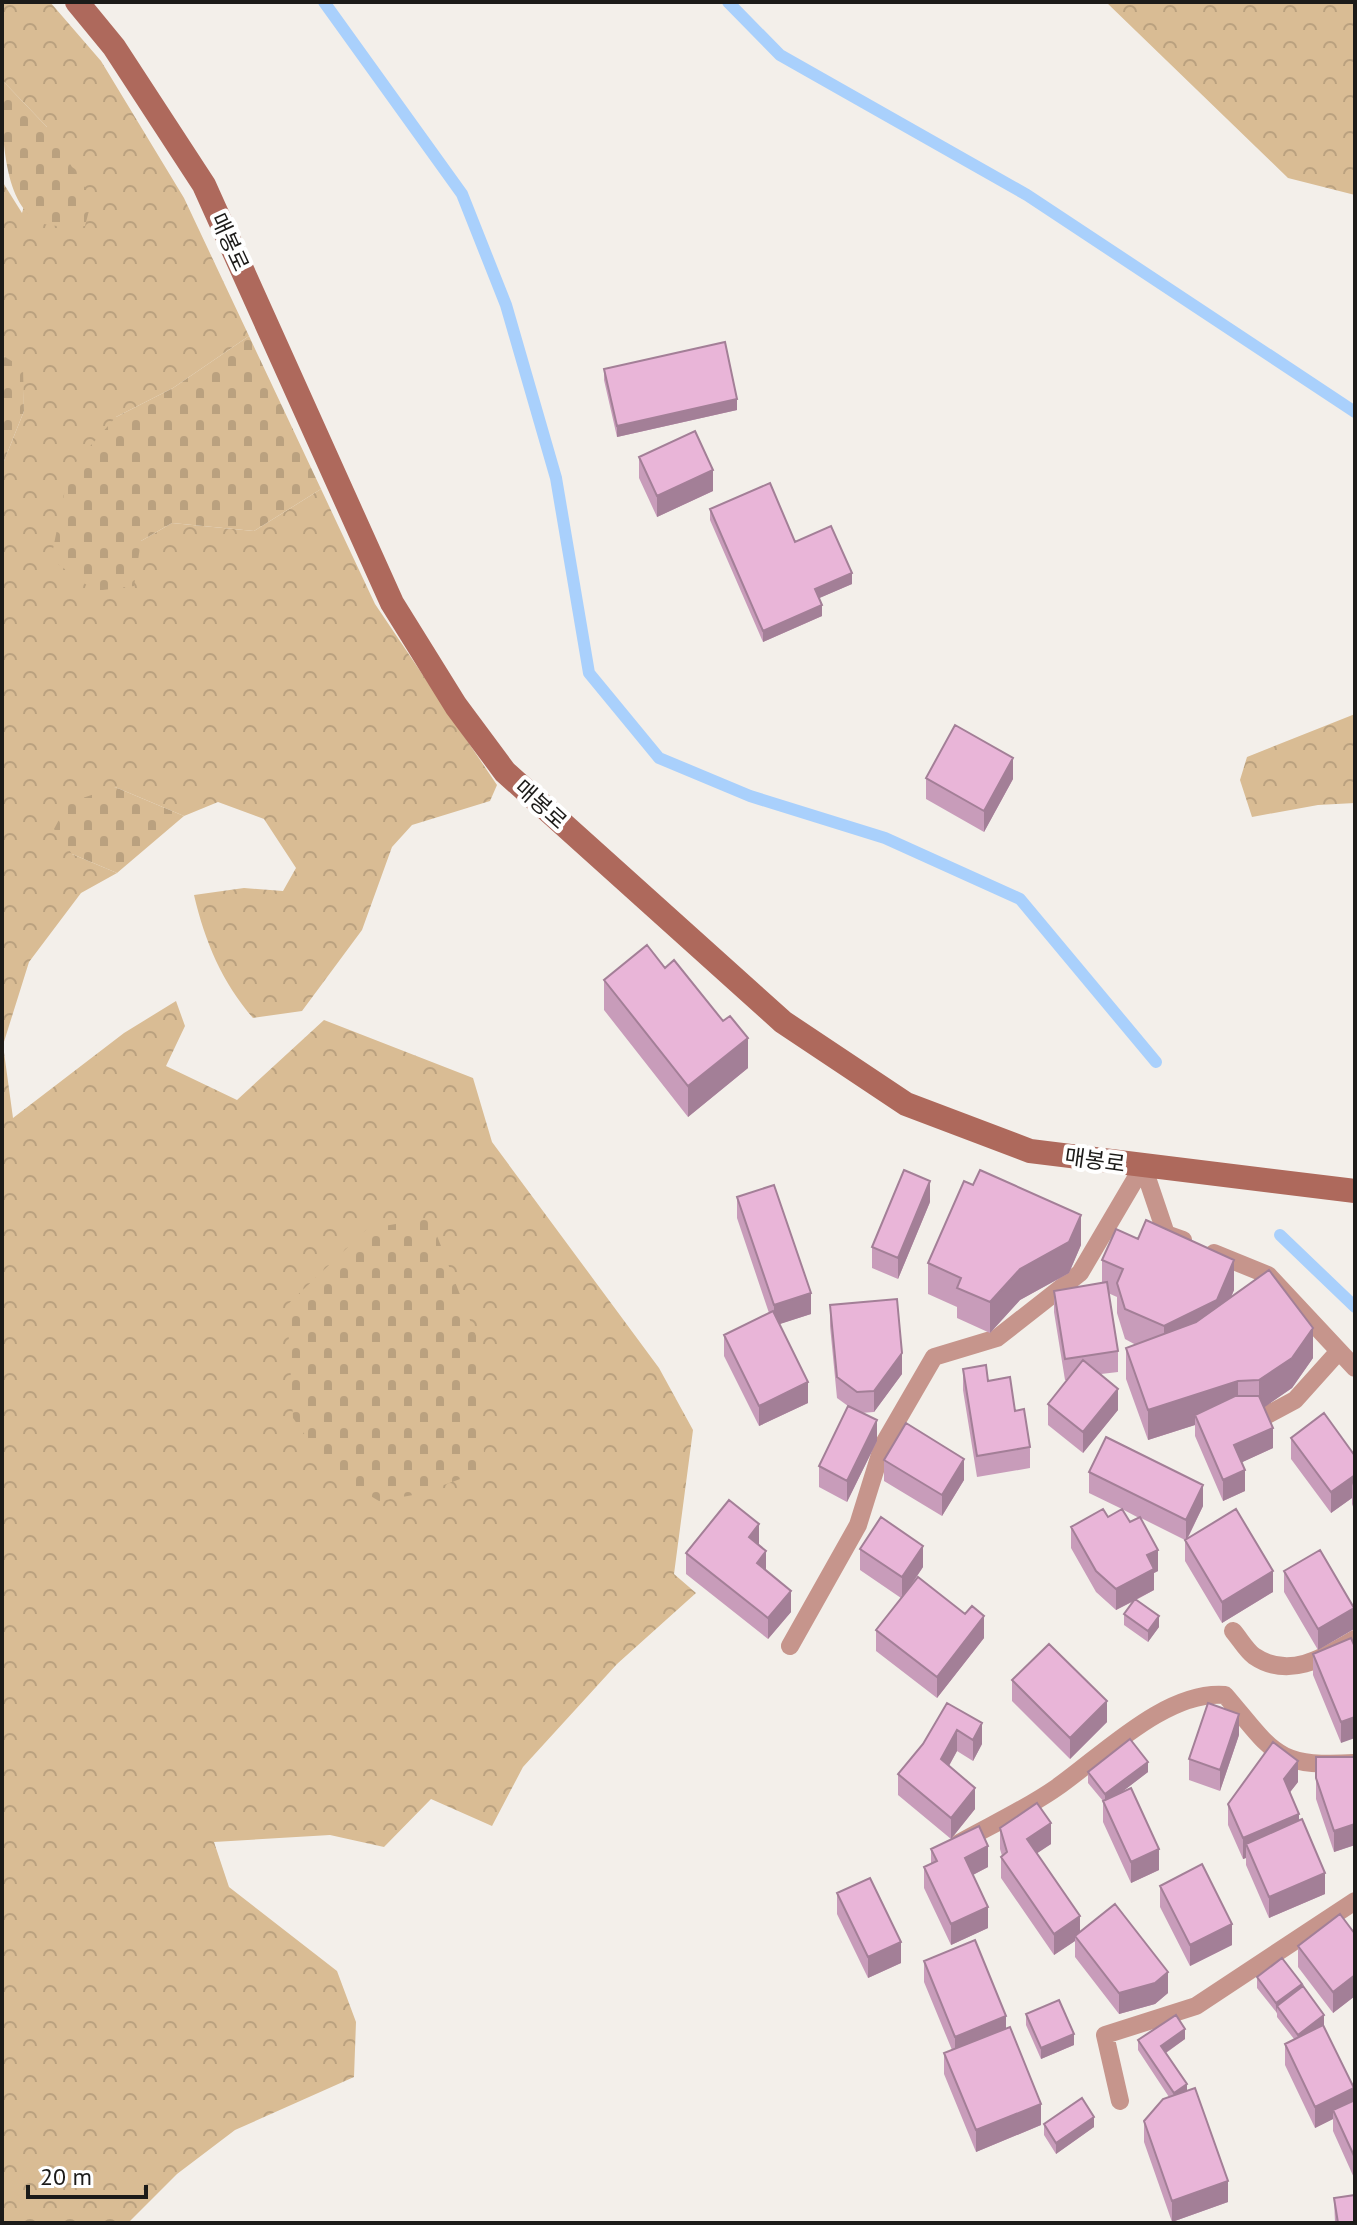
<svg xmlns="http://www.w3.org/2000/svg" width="1357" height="2225" font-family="'PT Sans','Noto Sans KR',sans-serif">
	<defs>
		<pattern id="forest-crowns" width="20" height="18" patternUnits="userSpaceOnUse" patternTransform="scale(2)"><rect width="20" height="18" fill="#d9bc94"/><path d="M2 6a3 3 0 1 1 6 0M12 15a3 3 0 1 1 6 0" fill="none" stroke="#baa17f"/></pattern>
		<pattern id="cemetery-stones" width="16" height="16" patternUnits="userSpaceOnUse" patternTransform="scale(2)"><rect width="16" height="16" fill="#d9bc94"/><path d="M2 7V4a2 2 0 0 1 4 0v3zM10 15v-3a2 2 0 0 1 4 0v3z" fill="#baa17f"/></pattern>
	</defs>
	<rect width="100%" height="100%" fill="#f3efea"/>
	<!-- forest -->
	<path fill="url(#forest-crowns)" d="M2,2H50L101,61L184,198L249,336L173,388L116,417L141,541L172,523L254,531L321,489L375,604L497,785L490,801L412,825L392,847L362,930L302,1011L253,1018C222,982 205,942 194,895L244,888L283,891L296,868L264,819L218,802L184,816L115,787L72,854L117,873L81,893L29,962L3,1045L13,1118L124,1033L176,1001L185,1026L166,1066L237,1100L324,1020L473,1078L492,1142L659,1368L693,1430L674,1574L696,1593L617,1664L523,1767L492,1826L431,1799L384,1847L330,1835L214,1842L229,1887L337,1971L356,2022L354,2077L235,2130L177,2174L128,2223H2V466L24,411L22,369L2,355V181L22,213L47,127L2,80Z
		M1106,2H1355V195L1288,178Z
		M1355,714V803L1318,805L1252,817L1240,780L1247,757Z"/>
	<!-- cemetery -->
	<path fill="url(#cemetery-stones)" d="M2,80L47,127L92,199L85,226C73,226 60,227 48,225C0,214 2,125 2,80Z
		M249,336L321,489L254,531L172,523L141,541L134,586L95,591L51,559L69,470L116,417L173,388Z
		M2,355L23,368L24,411L2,466Z
		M115,787L184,816L117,873L72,854L54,829L68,803Z
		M430,1218L477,1338L485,1470L419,1494L379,1501L332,1473L293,1418L287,1305L367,1229Z"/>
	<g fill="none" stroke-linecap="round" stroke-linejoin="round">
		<!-- stream -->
		<path stroke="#a9d0fc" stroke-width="12" d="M324,2L462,194L506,305L556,478L589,673L659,758L750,796L885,838L1020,899L1156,1062
			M728,2L780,55L1027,195L1355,412
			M1280,1235L1355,1307"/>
		<!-- lane -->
		<path stroke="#c6958c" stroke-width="18" d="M1143,1166L1166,1234L1183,1240
			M1214,1253L1268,1275L1355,1368
			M1267,1415L1295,1400L1339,1351
			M1233,1631C1240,1639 1246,1650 1254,1656C1289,1680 1325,1657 1355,1639
			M790,1646L858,1525L883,1445L934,1357L997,1338L1080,1273L1143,1166
			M959,1843C991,1825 1026,1809 1056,1788C1102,1756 1166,1690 1225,1695C1274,1752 1274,1768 1355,1763
			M1120,2101L1105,2035L1196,2006L1355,1901"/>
		<!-- secondary -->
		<path stroke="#ae695c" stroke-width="24" d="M77,2L114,47L204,185L392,603L456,706L505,772L783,1022L906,1104L1030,1151L1355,1191"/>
	</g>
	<!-- wall -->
	<path fill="#c89cba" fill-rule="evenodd" d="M604,369L737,410L617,437L604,380Z
		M639,457L713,491L657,517L639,478Z
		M710,509L852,584L819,598L822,616L763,642L710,520Z
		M926,778L1013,779L984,832L926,799Z
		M665,968L723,1021L748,1068L688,1117L604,1010V980Z
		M737,1197L811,1314L779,1324L808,1403L759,1426L724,1356V1335L769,1313L737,1218Z
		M930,1202L898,1279L872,1268V1247Z
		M1081,1245L1069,1273L1020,1300L990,1333L957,1318V1307L928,1294V1263Z
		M1102,1260L1234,1290L1231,1297L1313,1358L1292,1388L1264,1407L1273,1448L1242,1462L1245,1491L1223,1501L1195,1436V1425L1148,1440L1126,1379V1348L1136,1345L1125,1339L1117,1313V1297L1108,1293L1118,1351V1372L1101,1374L1118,1410L1083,1453L1048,1425V1404L1067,1380H1065L1054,1312V1291L1102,1283Z
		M830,1305L902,1374L874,1412L861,1413L877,1441L847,1502L819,1487V1466L848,1406L837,1398L830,1326Z
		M963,1369L988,1381L1015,1411L1030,1447V1468L977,1477L963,1390Z
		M1291,1438L1355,1456V1512L1352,1504V1498L1331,1513L1291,1459Z
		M884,1460L964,1480L942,1516L884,1481Z
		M1089,1472L1203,1506L1187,1540L1273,1592L1222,1623L1185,1561V1540L1141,1518L1158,1571L1154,1573V1590L1136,1600L1159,1627L1148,1642L1124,1625V1614L1134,1601L1116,1610L1096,1592L1071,1548V1527L1108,1517L1122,1509L1089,1493ZM1122,1509L1139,1518L1130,1522Z
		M759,1545L766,1570L791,1612L768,1639L686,1574V1553Z
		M860,1549L923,1567L912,1584L984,1638L937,1698L876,1651V1630L901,1598L860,1570Z
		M1284,1571L1354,1629L1318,1650L1284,1592Z
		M1355,1647L1341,1743L1313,1675V1654Z
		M1012,1680L1107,1722L1070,1759L1012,1701Z
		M947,1703L982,1744L973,1761L957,1751L949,1766L975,1809L951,1839L898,1795V1774L923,1744Z
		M1239,1735L1220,1791L1189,1780V1759Z
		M1316,1757H1355V1845L1334,1852L1316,1799Z
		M1088,1772H1148L1123,1791L1159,1870L1131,1883L1103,1822V1801L1088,1783Z
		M1298,1782L1290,1792L1325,1894L1269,1918L1246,1865V1858L1243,1859L1228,1825V1804Z
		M1000,1828L1051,1844L1037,1853L1080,1931L1168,1993L1155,2004L1119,2014L1075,1957V1941L1054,1955L1001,1878V1857L1002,1856L1000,1849Z
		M931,1849L988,1867L973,1875L988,1928L951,1945L924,1888V1867L931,1864Z
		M1160,1886L1232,1945L1190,1966L1160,1907Z
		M837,1893L901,1963L868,1978L837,1914Z
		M1355,1934V1996L1333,2013L1298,1967V1946Z
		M924,1961L1006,2029L1041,2125L976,2152L944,2074V2053L952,2050L924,1982Z
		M1257,1977L1302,1987L1324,2026H1323L1354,2101L1355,2100V2180L1333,2131V2119L1315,2128L1285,2065V2044L1294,2039L1277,2017V2013L1257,1988Z
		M1026,2014L1074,2045L1041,2059L1026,2025Z
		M1185,2039L1166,2053L1187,2090L1228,2202L1172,2222L1144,2142V2121L1169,2097L1138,2050V2040Z
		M1044,2124L1094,2127L1056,2154L1044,2135Z
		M1334,2198L1355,2223H1335Z"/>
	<!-- shaded-wall -->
	<path fill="#a37f97" d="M737,399V410L617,437V426Z
		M713,470V491L657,517V496Z
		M852,573V584L815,600V589Z
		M822,605V616L763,642V631Z
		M1013,758V779L984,832V811Z
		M748,1038V1068L688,1117V1086Z
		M930,1181V1202L898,1279V1258Z
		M1081,1215V1245L1069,1273L1020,1300L990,1333V1302L1020,1269Z
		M1234,1260V1290L1217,1331L1164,1357V1326Z
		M811,1293V1314L774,1326V1305Z
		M1313,1328V1358L1292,1388L1259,1411V1380Z
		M902,1353V1374L874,1412V1391Z
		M1238,1381V1411L1195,1415V1425L1148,1440V1410Z
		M808,1382V1403L759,1426V1406Z
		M1118,1389V1410L1083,1453V1432Z
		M877,1420V1441L847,1502V1481Z
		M1273,1428V1448L1234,1466V1445Z
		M964,1459V1480L942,1516V1495Z
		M1245,1470V1491L1223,1501V1480Z
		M1355,1475V1491L1352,1483V1498L1331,1513V1492Z
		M1203,1485V1506L1186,1541V1520Z
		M759,1524V1545L749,1537Z
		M923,1546V1567L902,1598V1577Z
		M1158,1550V1571L1154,1573V1590L1116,1610V1589L1147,1555Z
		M766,1551V1572L757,1563Z
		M1273,1571V1592L1222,1623V1602Z
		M791,1591V1612L768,1639V1618Z
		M1354,1608V1629L1318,1650V1629Z
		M984,1616V1638L937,1698V1677Z
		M1159,1616V1627L1148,1642V1631Z
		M1107,1701V1722L1070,1759V1738Z
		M1239,1714V1735L1220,1791V1770Z
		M1355,1717V1738L1341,1743V1722Z
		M982,1723V1744L973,1761V1740Z
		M957,1730V1751L941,1780V1759Z
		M1298,1761V1782L1284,1800V1779Z
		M1148,1762V1772L1105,1805V1794Z
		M975,1788V1809L951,1839V1818Z
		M1299,1814V1835L1246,1844V1858L1243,1859V1838Z
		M1051,1823V1844L1027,1860V1839Z
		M1355,1824V1845L1334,1852V1831Z
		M988,1846V1867L965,1879V1858Z
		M1159,1849V1870L1131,1883V1862Z
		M1325,1873V1894L1269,1918V1897Z
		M988,1907V1928L951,1945V1924Z
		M1080,1916V1937L1075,1936V1941L1054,1955V1934Z
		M1232,1924V1945L1190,1966V1945Z
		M901,1942V1963L868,1978V1957Z
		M1168,1972V1993L1155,2004L1119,2014V1993Z
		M1355,1975V1996L1333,2013V1992Z
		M1302,1984V1994L1277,2006L1276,2014V2003Z
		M1324,2015V2026L1298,2045V2035Z
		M1006,2016V2038L955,2058V2037Z
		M1185,2029V2039L1161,2056V2046Z
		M1074,2034V2045L1041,2059V2048Z
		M1187,2084V2095L1174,2104V2093Z
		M1354,2088V2109L1333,2110V2119L1315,2128V2107Z
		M1041,2104V2125L976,2152V2130Z
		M1094,2117V2127L1056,2154V2143Z
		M1228,2181V2202L1172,2222V2201Z"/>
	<!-- building -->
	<path fill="#e9b5d8" stroke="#a37f97" stroke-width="2" d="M725,342L737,399L617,426L604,369Z
		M695,431L713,470L657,496L639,457Z
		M770,483L795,542L831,526L852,573L815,589L822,605L763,631L710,509Z
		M955,725L1013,758L984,811L926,778Z
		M647,945L665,968L674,960L723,1021L730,1016L748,1038L688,1086L604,980Z
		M904,1170L930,1181L898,1258L872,1247Z
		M980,1170L1081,1215L1069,1242L1020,1269L990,1302L957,1288L961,1278L928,1263L964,1181L973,1185Z
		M774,1185L811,1293L774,1305L737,1197Z
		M1146,1220L1234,1260L1217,1300L1164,1326L1125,1309L1117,1283L1123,1269L1102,1260L1116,1229L1138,1239Z
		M1269,1270L1313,1328L1292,1358L1259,1380L1238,1381L1148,1410L1126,1348L1196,1322Z
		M1107,1282L1118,1351L1065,1359L1054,1291Z
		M897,1299L902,1353L874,1391L857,1392L837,1377L830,1305Z
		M773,1311L808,1382L759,1406L724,1335Z
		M1083,1360L1118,1389L1083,1432L1048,1404Z
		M986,1365L988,1381L1010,1377L1015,1411L1024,1409L1030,1447L977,1456L963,1369Z
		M1235,1396H1259L1273,1428L1234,1445L1245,1470L1223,1480L1195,1415Z
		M848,1406L877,1420L847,1481L819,1466Z
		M1324,1413L1355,1456V1475L1331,1492L1291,1438Z
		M906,1423L964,1459L942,1495L884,1460Z
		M1106,1437L1203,1485L1186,1520L1089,1472Z
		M729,1500L759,1524L749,1537L766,1551L757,1563L791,1591L768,1618L686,1553Z
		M1103,1509L1108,1517L1122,1509L1130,1522L1140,1517L1158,1550L1147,1555L1154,1569L1116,1589L1096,1571L1071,1527Z
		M1236,1509L1273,1571L1222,1602L1185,1540Z
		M881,1517L923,1546L902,1577L860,1549Z
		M1320,1550L1354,1608L1318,1629L1284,1571Z
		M918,1577L965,1614L972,1606L984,1616L937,1677L876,1630Z
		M1135,1599L1159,1616L1148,1631L1124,1614Z
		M1351,1638L1355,1647V1717L1341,1722L1313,1654Z
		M1049,1644L1107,1701L1070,1738L1012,1680Z
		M947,1703L982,1723L973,1740L957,1730L941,1759L975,1788L951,1818L898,1774L923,1744Z
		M1208,1703L1239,1714L1220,1770L1189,1759Z
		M1130,1739L1148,1762L1105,1794L1088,1772Z
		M1273,1742L1298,1761L1284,1779L1299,1814L1243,1838L1228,1804Z
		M1316,1757H1355V1824L1334,1831L1316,1778Z
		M1131,1788L1159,1849L1131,1862L1103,1801Z
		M1037,1803L1051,1823L1027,1839L1080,1916L1054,1934L1001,1857L1007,1852L1000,1828Z
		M1302,1819L1325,1873L1269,1897L1246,1844Z
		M979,1826L988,1846L965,1858L988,1907L951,1924L924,1867L937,1861L931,1849Z
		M1202,1864L1232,1924L1190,1945L1160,1886Z
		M870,1878L901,1942L868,1957L837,1893Z
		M1115,1904L1168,1972L1155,1983L1119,1993L1075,1936Z
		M1340,1914L1355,1934V1975L1333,1992L1298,1946Z
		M975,1940L1006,2016L955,2037L924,1961Z
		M1282,1958L1302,1984L1276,2003L1257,1977Z
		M1303,1986L1324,2015L1298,2035L1277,2006Z
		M1059,2000L1074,2034L1041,2048L1026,2014Z
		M1176,2015L1185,2029L1161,2046L1187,2084L1174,2093L1138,2040Z
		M1323,2025L1354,2088L1315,2107L1285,2044Z
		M1010,2027L1041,2104L976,2130L944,2053Z
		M1195,2088L1228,2181L1172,2201L1144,2121L1163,2099Z
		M1082,2098L1094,2117L1056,2143L1044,2124Z
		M1355,2100V2158L1333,2110Z
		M1355,2195V2223H1338L1334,2198Z"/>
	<g text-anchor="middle" stroke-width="8" stroke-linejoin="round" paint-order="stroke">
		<!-- street labels -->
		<g font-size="22" fill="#1c1b19" stroke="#fff">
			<text transform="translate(230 242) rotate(65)" y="8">매봉로</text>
			<text transform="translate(541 804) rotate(42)" y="8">매봉로</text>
			<text transform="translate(1095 1160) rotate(8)" y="8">매봉로</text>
		</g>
	</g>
	<!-- border -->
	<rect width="1357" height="2225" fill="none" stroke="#1c1b19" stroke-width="8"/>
	<!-- scale -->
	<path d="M28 2185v12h118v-12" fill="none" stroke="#1c1b19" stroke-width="4"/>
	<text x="40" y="2185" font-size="24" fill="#1c1b19" stroke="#ffffff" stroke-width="6" paint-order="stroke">20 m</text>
</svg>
